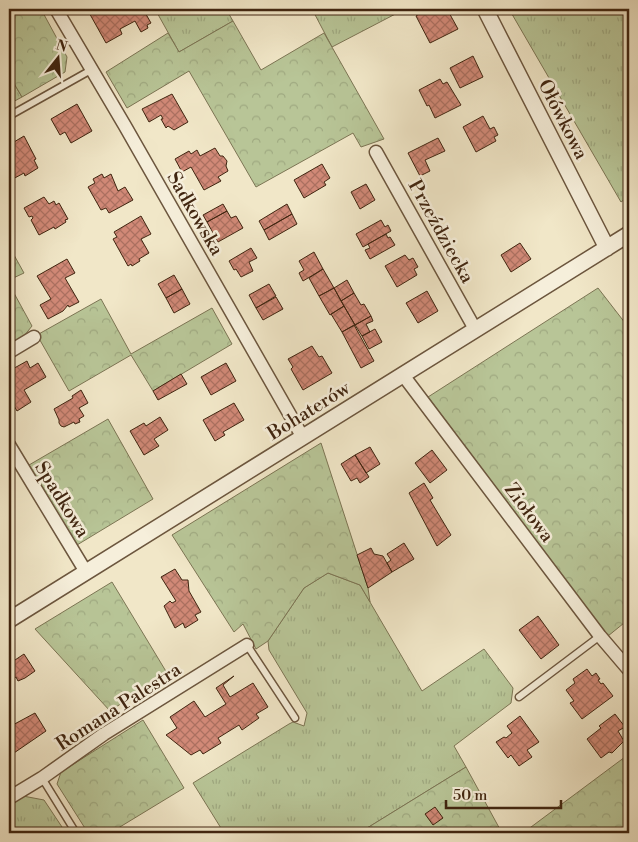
<svg xmlns="http://www.w3.org/2000/svg" width="638" height="842" font-family="'Libre Bodoni',serif">
	<defs>
		<pattern id="grass-tufts" width="24" height="20" patternUnits="userSpaceOnUse" patternTransform="scale(1.25)"><rect width="24" height="20" fill="#b8c597"/><path d="M3 7l-1-3M5 7V3M7 7l1-3M15 17l-1-3M17 17v-4M19 17l1-3" fill="none" stroke="#9fa981"/></pattern>
		<pattern id="forest-crowns" width="20" height="18" patternUnits="userSpaceOnUse" patternTransform="scale(1.25)"><rect width="20" height="18" fill="#b8c597"/><path d="M2 6a3 3 0 1 1 6 0M12 15a3 3 0 1 1 6 0" fill="none" stroke="#9fa981"/></pattern>
		<pattern id="building-cross-hatch" width="8" height="8" patternUnits="userSpaceOnUse" patternTransform="scale(1.25)"><rect width="8" height="8" fill="#d18977"/><path d="M0 0l8 8M0 8l8-8" fill="none" stroke="#ab7060"/></pattern>
	</defs>
	<rect width="100%" height="100%" fill="#f1e7c8"/>
	<filter id="stains"><feTurbulence type="fractalNoise" baseFrequency=".004" numOctaves="4"/><feColorMatrix values="0 0 0 0 .2 0 0 0 0 .09 0 0 0 0 .02 0 0 0 .5 -.17"/></filter>
	<radialGradient id="worn" r=".72"><stop offset=".6" stop-color="#630" stop-opacity="0"/><stop offset="1" stop-color="#630" stop-opacity=".3"/></radialGradient>
	<!-- grass -->
	<path fill="url(#grass-tufts)" stroke="#7c7554" d="M155,9H226L233,21L179,52Z
		M312,9H405L332,47Z
		M509,9H629V196L621,202Z
		M9,75L22,97L9,104Z
		M328,573L360,585L422,691L484,649L513,688L511,703L454,746L466,767L359,833H224L193,783L289,724L293,722L304,726L307,713L269,650L268,641L304,588Z
		M23,796L44,800L66,833H9V805Z"/>
	<!-- forest -->
	<path fill="url(#forest-crowns)" stroke="#7c7554" d="M18,9H41L67,57L65,72L22,97L9,75V13Z
		M233,21L261,70L324,33L384,139L361,147L353,133L256,187L189,71L127,108L106,72L168,33L179,52Z
		M9,246L24,273L9,280Z
		M9,284L32,326L24,336L9,344Z
		M598,288L629,328V619L608,636L428,397Z
		M101,299L131,354L212,308L232,344L153,391L131,355L69,391L37,335Z
		M108,419L153,499L77,545L29,465Z
		M321,443L368,588L370,602L360,585L328,573L304,588L268,641L256,649L243,624L234,632L172,535Z
		M112,582L167,673L110,711L35,629Z
		M143,720L184,788L110,833H88L57,784L61,772Z
		M629,754V833H523Z
		M466,767L502,833H359Z"/>
	<!-- building -->
	<path fill="url(#building-cross-hatch)" stroke="#402510" d="M87,9H109L110,12L116,9H143L151,23L147,25L148,28L141,32L135,21L120,29L122,34L106,43Z
		M425,9H447L458,29L430,43L416,16L425,10Z
		M473,56L483,77L460,88L450,68Z
		M440,79L443,84L447,82L461,105L435,118L429,105L427,106L419,90Z
		M172,94L188,122L174,130L168,126L166,128L161,119H163L161,115L149,122L142,109Z
		M77,104L92,131L71,143L65,132L60,135L51,119Z
		M483,116L490,129L494,127L498,135L494,137L496,141L476,152L463,127Z
		M24,136L36,159L34,160L38,168L25,176L24,173L11,180L9,176V153L12,152L9,145Z
		M438,138L445,151L425,160L430,171L420,176L408,153Z
		M215,148L220,156H223L227,161L226,166L228,171L218,177L221,181L204,190L191,167L182,172L175,159L189,151L191,154L197,150L200,156Z
		M322,164L330,178L324,182L326,185L304,198L294,180Z
		M102,174L104,178L111,174L118,191L125,187L133,200L109,213L106,208L101,210L88,187L95,183L93,179Z
		M366,184L375,200L360,209L351,192Z
		M44,197L49,204L54,201L56,205L59,203L68,219L65,220L66,222L55,229L54,227L39,235L31,220L33,218L32,216L29,217L24,208Z
		M223,204L227,211L207,222L203,215Z
		M287,204L292,214L264,230L259,221Z
		M227,211L231,218L236,216L243,228L218,242L207,222Z
		M292,214L297,224L269,240L264,230Z
		M141,216L151,234L141,239L149,253L139,259L140,261L132,266L131,264L128,266L113,239L117,237L114,232Z
		M381,220L385,227L388,225L391,231L363,247L356,234Z
		M386,234L388,238L390,237L395,245L370,259L365,250L370,248L368,244Z
		M520,243L531,259L511,272L501,255Z
		M251,248L257,258L249,262L253,271L241,277L236,269L234,270L229,261Z
		M314,252L323,269L303,281L299,273L304,270L299,261Z
		M405,255L409,260L413,258L418,267L414,269L417,275L397,287L385,266Z
		M67,259L75,273L65,278L79,302L69,307L68,305L63,311L48,319L40,305L51,299L37,276Z
		M323,269L334,288L319,296L309,278Z
		M174,275L182,289L166,298L158,284Z
		M347,280L354,293L341,301L334,288Z
		M269,284L276,296L256,308L249,295Z
		M334,288L344,306L330,315L319,296Z
		M182,289L190,304L174,313L166,298Z
		M427,291L438,311L418,323L406,303Z
		M354,293L361,305L364,304L371,316L355,325L341,301Z
		M276,297L283,309L263,320L256,308Z
		M344,306L355,325L342,332L331,314Z
		M371,316L373,321L366,324L370,332L362,336L355,325Z
		M354,325L374,361L361,368L342,332Z
		M375,329L382,342L369,349L362,336Z
		M312,346L319,357L322,356L332,373L303,390L291,369L293,367L288,359Z
		M27,361L30,368L38,363L46,377L24,390L31,402L17,411L9,397L13,395L9,388V371Z
		M226,363L236,381L211,395L201,377Z
		M181,374L187,384L158,400L153,391Z
		M81,390L88,403L79,408L84,416L79,419L80,422L75,424L74,422L64,427L61,426L59,423V420L54,409L73,398L72,396Z
		M234,403L244,420L223,432L225,435L215,441L203,420Z
		M160,417L168,430L154,439L159,446L144,455L130,431L144,423L146,426Z
		M370,447L380,464L366,473L355,455Z
		M432,450L447,470L430,483L415,463Z
		M355,455L369,477L360,483L357,478L351,481L341,464Z
		M424,483L433,498L430,500L451,535L437,546L409,493Z
		M404,543L414,559L392,572L387,563L391,560L387,554Z
		M371,548L374,554L383,556L392,572L368,588L357,555Z
		M175,569L182,580H188L189,591L201,612L195,615L198,620L185,628L183,623L175,628L164,606L170,601L172,603L176,601L161,577Z
		M538,616L559,645L541,659L519,630Z
		M24,654L35,671L25,678L18,681L16,677L9,681V664Z
		M587,669L592,676L596,673L600,679L598,680L601,684L603,683L613,696L582,719L570,703L574,701L566,690L575,683L573,679Z
		M234,676L223,685L230,697L253,683L268,707L256,714L259,718L242,730L239,725L218,738L221,743L203,754L200,750L191,755L166,735L177,728L170,717L194,701L205,717L226,704L216,688Z
		M35,713L46,731L11,755L9,751V727Z
		M615,714L625,727L618,731L624,741L612,753L609,752L601,758L587,739L601,728L599,726Z
		M520,716L539,742L527,750L532,757L519,766L511,755L508,758L496,742L504,737L506,738L512,733L507,726Z
		M435,807L443,818L433,825L425,814Z
		M182,828L185,833H174Z"/>
	<g fill="none" stroke-linecap="round" stroke-linejoin="round">
		<!-- service casing -->
		<g stroke="#6c563e" stroke-width="9">
			<path id="service" d="M9,116L91,70
				M247,645L295,718
				M519,697L600,636
				M42,778L76,833"/>
		</g>
		<!-- minor casing -->
		<g stroke="#6c563e" stroke-width="15">
			<path id="minor" d="M56,9L125,126L302,436
				M376,152L475,329
				M9,352L34,337
				M403,375L600,636L629,670
				M9,445L86,572
				M9,798L42,778L104,734L247,645"/>
		</g>
		<!-- tertiary casing -->
		<g stroke="#6c563e" stroke-width="18">
			<path id="tertiary" d="M485,9L607,248
				M9,620L629,234"/>
		</g>
		<!-- service -->
		<use href="#service" stroke="#f6efdb" stroke-width="6"/>
		<!-- minor -->
		<use href="#minor" stroke="#f6efdb" stroke-width="12"/>
		<!-- tertiary -->
		<use href="#tertiary" stroke="#f6efdb" stroke-width="15"/>
	</g>
	<g text-anchor="middle" stroke-width="5" stroke-linejoin="round" paint-order="stroke">
		<!-- street labels -->
		<g font-size="19" fill="#402510" stroke="#f6efdb">
			<text transform="translate(564 119) rotate(63)" y="7">Ołówkowa</text>
			<text transform="translate(196 213) rotate(60)" y="7">Sadkowska</text>
			<text transform="translate(442 231) rotate(61)" y="7">Przeździecka</text>
			<text transform="translate(308 410) rotate(-32)" y="7">Bohaterów</text>
			<text transform="translate(63 499) rotate(58)" y="7">Spadkowa</text>
			<text transform="translate(530 512) rotate(53)" y="7">Ziołowa</text>
			<text transform="translate(118 706) rotate(-33)" y="7">Romana Palestra</text>
		</g>
	</g>
	<!-- margin -->
	<rect width="638" height="842" fill="none" stroke="#f1e7c8" stroke-width="30"/>
	<rect x="10" y="10" width="618" height="822" fill="none" stroke="#402510" stroke-width="2.5"/>
	<rect x="15" y="15" width="608" height="812" fill="none" stroke="#402510"/>
	<!-- north arrow -->
	<g transform="translate(58 58) rotate(17)" stroke="#f6efdb" stroke-width="4" paint-order="stroke">
	<path d="M0-4L9 19L0 12L-9 19Z" fill="#402510"/>
	<text y="-8" font-size="14" font-weight="bold" text-anchor="middle" fill="#402510">N</text>
	</g>
	<!-- scale -->
	<path d="M446 800v8h115v-8" fill="none" stroke="#402510" stroke-width="2.5"/>
	<text x="453" y="800" font-size="15" fill="#402510" stroke="#f6efdb" stroke-width="4" paint-order="stroke">50 m</text>
	<rect width="100%" height="100%" filter="url(#stains)"/>
	<rect width="100%" height="100%" fill="url(#worn)"/>
</svg>
